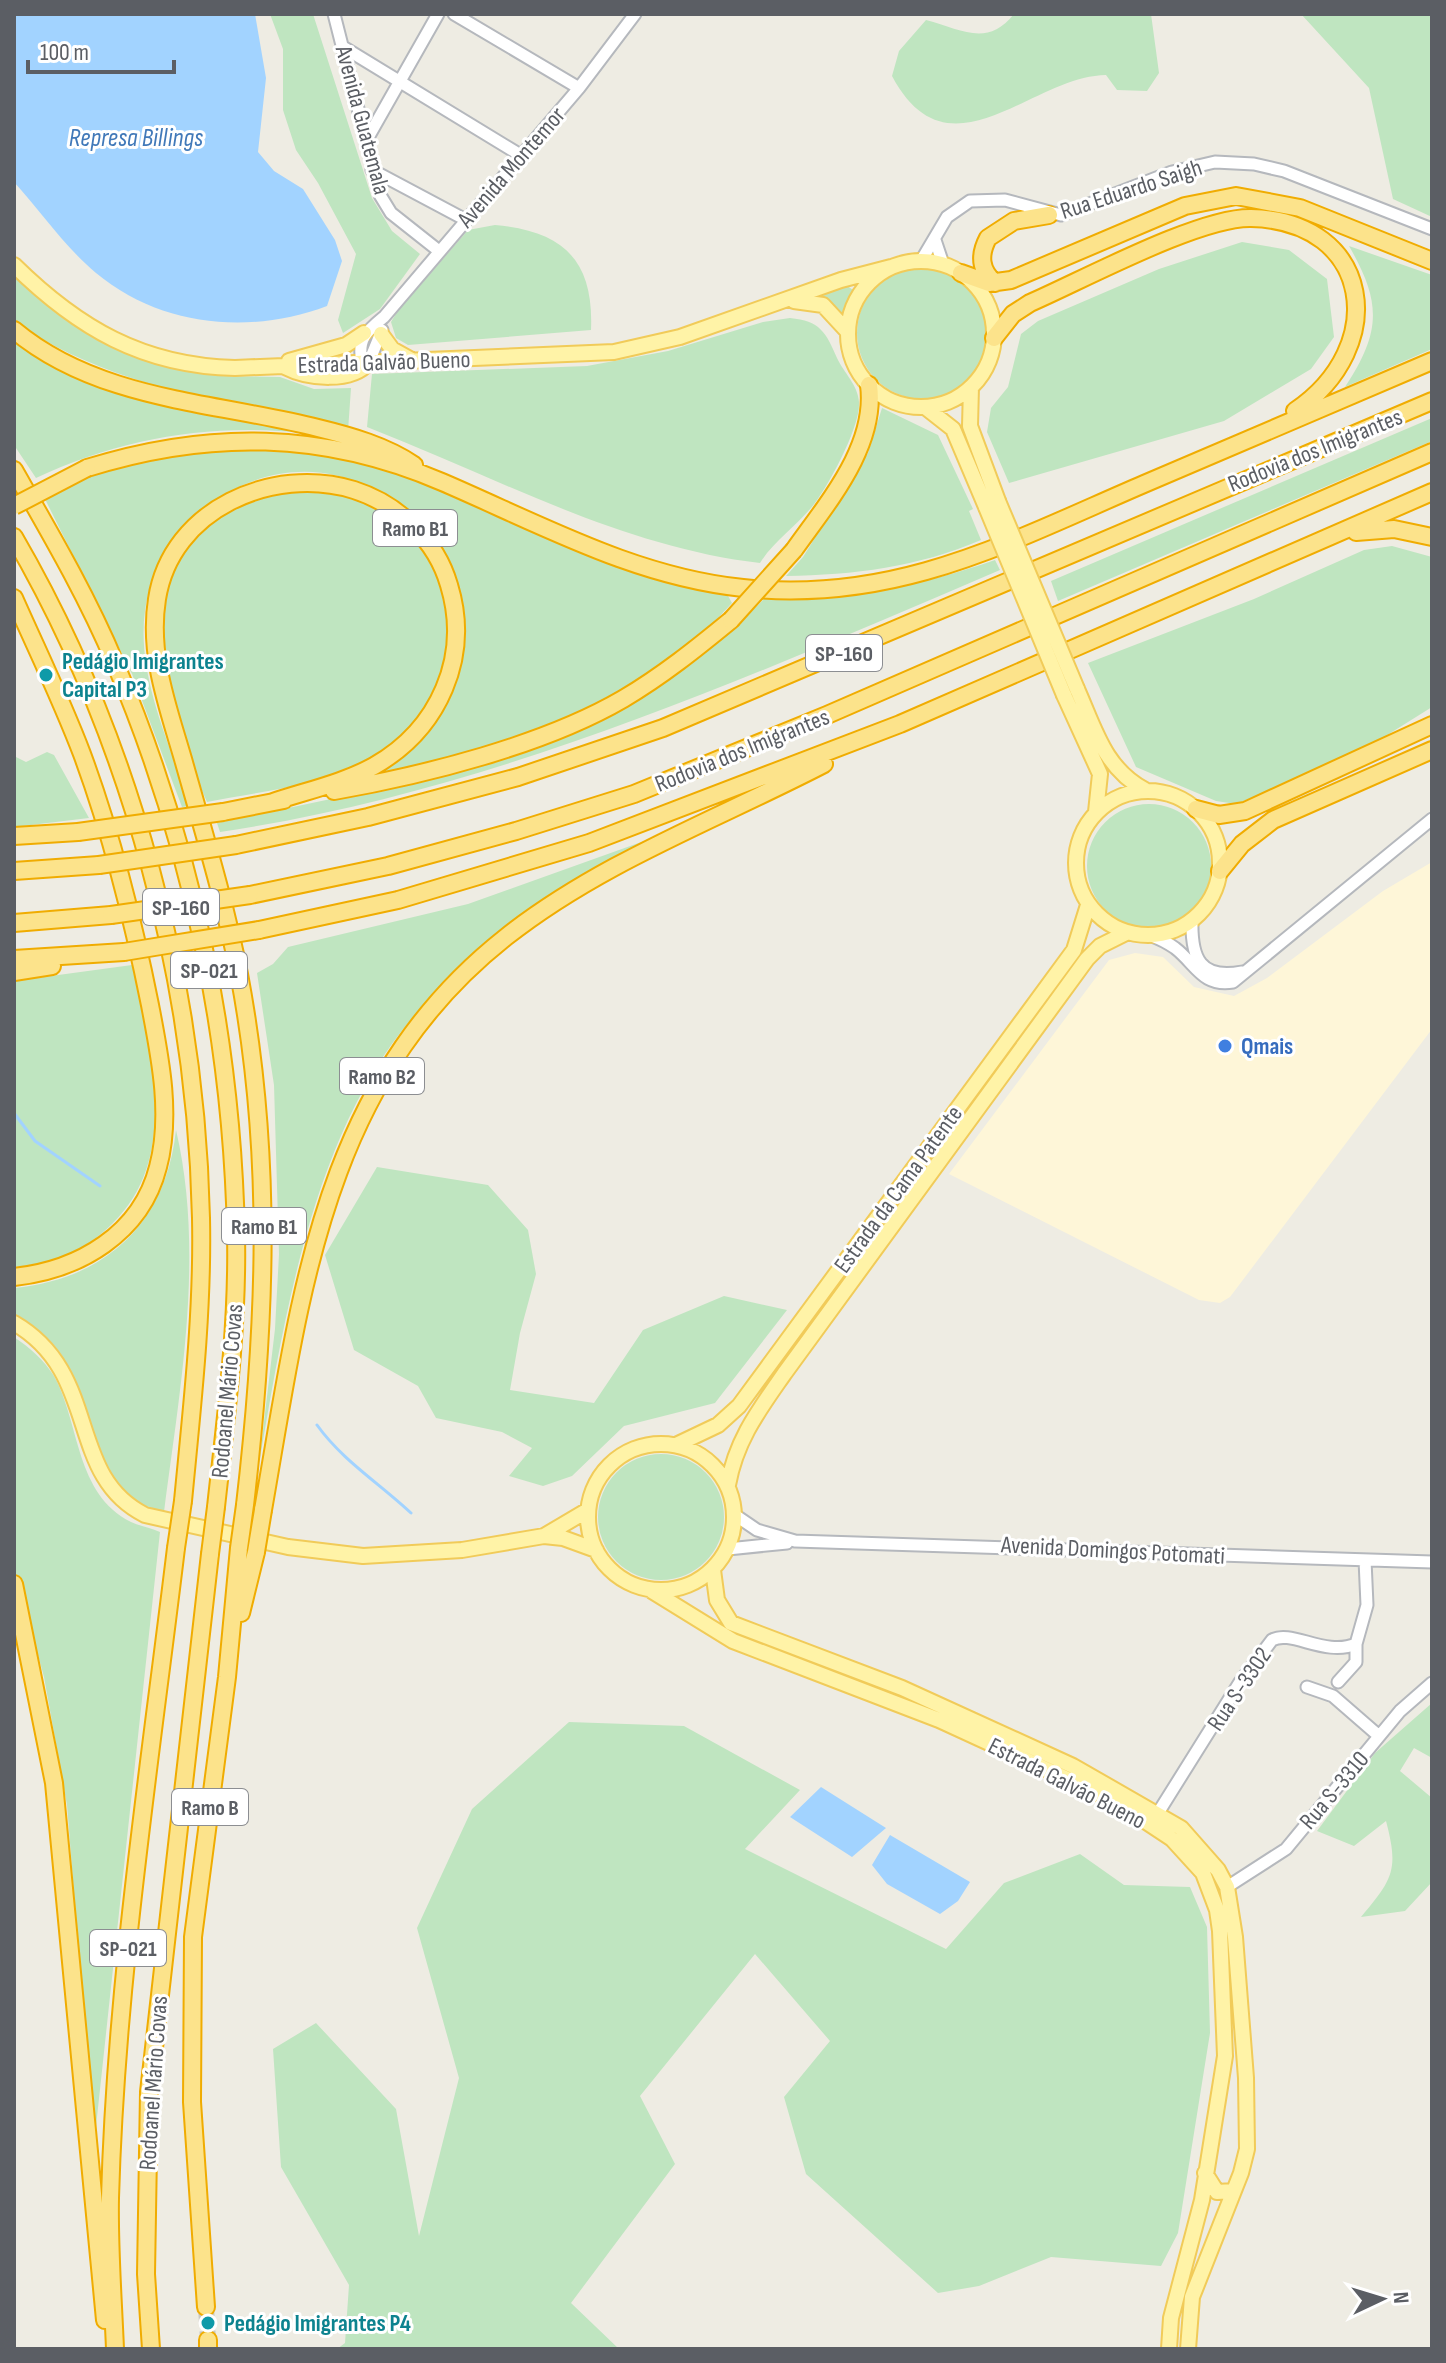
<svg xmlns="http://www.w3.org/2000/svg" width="1446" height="2363" font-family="'Sofia Sans Condensed',sans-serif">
	<rect width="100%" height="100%" fill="#eeece3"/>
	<!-- commercial -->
	<path fill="#fef6d8" d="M1432,862V1029L1230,1297L1220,1303L1199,1300L949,1174L1109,960L1135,953L1163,957L1194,987L1234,996L1267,978L1383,891Z"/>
	<!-- green -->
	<path fill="#bfe5c0" d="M270,14H313L372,198L392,231L420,254L380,309L343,333L338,320L356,254L318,183L296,150L283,110V49Z
		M1014,14H1151L1159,73L1147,91L1117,90L1106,75C1031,76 949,183 892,76L899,51L926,20C961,29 987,48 1014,14Z
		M1301,14H1432V217L1393,199L1369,88Z
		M495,225C564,231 594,261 591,330L408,345L396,338L391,322L397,312L468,230Z
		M1242,242L1289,250L1327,279L1334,337L1311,369L1224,421L1009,483L987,432L991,408L1008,387L1021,334L1038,321L1159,269Z
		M1349,246L1432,275V349L1345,387C1381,332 1382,303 1349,246Z
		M857 333a66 66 0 1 1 132 0a66 66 0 1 1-132 0Z
		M14,276L77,327L113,347L155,363L220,376L280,377L314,389L351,388L348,431C235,402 112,390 14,321Z
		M846,285L853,290L843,318L831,303L812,297Z
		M790,318C820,321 826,332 837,358C844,373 858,385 859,402C861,426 827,489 811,508C795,527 773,542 760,563C621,547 496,477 367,427L372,374L587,366L668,351L763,322Z
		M14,338L43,357L304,433C210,423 121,438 36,478L14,445Z
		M882,408L938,435L973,509L969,511L981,540C918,567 854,575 786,576L803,557L868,453Z
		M1432,418V441L1058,601L1051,581Z
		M204,446L309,450L396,472L615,565L687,587L727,594L732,603C634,715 479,752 340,786L372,774L448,693L449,572C433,555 386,497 370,488C275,438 158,511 145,611C136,676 171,746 190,806L182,807L132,674L43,495L107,467Z
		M307,486C333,491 359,495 382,510C466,564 470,690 388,749C338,785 266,790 207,802C164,704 119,575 230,505C249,492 284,491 307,486Z
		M1392,546L1432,557V707L1376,742L1322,769L1236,804L1216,801L1136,767L1088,663L1254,599L1364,550Z
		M995,560L1000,570C747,678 494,791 220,832L217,823L345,796L555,737L746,617L765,598C847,599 918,587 995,560Z
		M47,752L54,755L89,818L14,827V756L26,762Z
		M1087 866a62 62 0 1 1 124 0a62 62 0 1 1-124 0Z
		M686,826C635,859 584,891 533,924C509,939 483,953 461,970C320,1083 288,1296 259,1464L275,1329L279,1254L274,1085L257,973L273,964L288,947L468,904Z
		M132,965C149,1049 182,1155 113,1223C84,1252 54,1263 14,1267V981Z
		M176,1130C205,1254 180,1388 164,1512C152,1508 140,1505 130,1497C70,1449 107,1364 14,1314V1288C106,1279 166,1223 176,1130Z
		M377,1167L488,1185L528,1230L536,1274L520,1333L510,1390L594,1403L643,1330L724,1296L787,1310L715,1403L624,1426L572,1476L543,1486L509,1476L532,1448L502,1432L436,1418L418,1386L354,1350L325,1255Z
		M14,1337C29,1347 44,1360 54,1376C80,1423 75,1494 131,1522C140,1526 151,1528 160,1532L94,2145L67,1805L44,1677L14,1567Z
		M598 1517a63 63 0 1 1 126 0a63 63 0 1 1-126 0Z
		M1432,1703V1758L1414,1748L1400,1771L1432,1798V1882L1405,1911L1361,1917C1393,1879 1399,1870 1386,1821L1354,1846L1317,1831L1375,1753Z
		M569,1722L684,1726L800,1790L745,1849L946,1949L1004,1883L1080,1854L1124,1885L1190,1887L1207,1927L1210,2033L1178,2233L1161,2266L1051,2257L979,2286L938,2293L806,2174L784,2097L830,2041L755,1954L640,2096L675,2164L571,2303L619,2349H337L345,2343L349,2285L281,2167L273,2049L316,2023L396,2109L419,2236L459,2078L417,1928L472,1809Z"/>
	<!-- water -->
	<path fill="#a2d3ff" d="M14,14H255L266,78L258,152L274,171L303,189L335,240L342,261L327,306C250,335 161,327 96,273C66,248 41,212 14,182Z
		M821,1787L886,1828L852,1857L790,1817Z
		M890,1835L970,1882L958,1901L940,1914L887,1884L872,1865Z"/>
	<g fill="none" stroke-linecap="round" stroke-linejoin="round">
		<!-- stream -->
		<path stroke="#a2d3ff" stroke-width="3" d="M14,1113L35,1141L100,1186
			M317,1425C342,1460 379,1483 411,1513"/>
		<!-- highway-tunnel -->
		<path stroke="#c9c8c3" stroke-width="16" stroke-dasharray="16 8" stroke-linecap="butt" d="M206,2307L208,2340"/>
		<!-- minor casing -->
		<g stroke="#b5b8bd" stroke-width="15">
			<path id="minor" d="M334,14L380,195L391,213L439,251
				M454,14L579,88
				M343,47L522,156
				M366,141L438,14
				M372,170L466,220
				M935,240L943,264
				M921,261L947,217L970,201L1005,200L1061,215L1172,172L1215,162L1254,164L1284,171L1432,229
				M362,362C357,339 367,331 384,317L579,88L635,14
				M369,362L382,330
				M1192,920C1191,958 1200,980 1242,972
				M1152,936C1160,939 1168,943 1175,948C1196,964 1202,987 1233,982L1432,819
				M735,1515L757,1530L795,1541L1432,1562
				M728,1549L787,1543
				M1338,1682L1356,1662V1644L1367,1605L1365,1560
				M1307,1687L1333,1696L1379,1736
				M1158,1813L1240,1682L1272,1640C1291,1629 1325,1657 1356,1644
				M1227,1887L1286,1849L1400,1711L1432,1683"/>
		</g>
		<!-- major casing -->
		<g stroke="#f1cb59" stroke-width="18">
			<path id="major" d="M848 334a73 73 0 1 1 146 0a73 73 0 1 1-146 0Z
				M14,265C78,328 143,366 235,368L614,352L680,337L841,280L891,267
				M794,301L823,305L848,332
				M381,334L392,349L410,359
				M289,361L346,345L364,333
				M285,367C308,379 352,383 369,362
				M971,387L970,426L998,501
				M925,407L953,429L986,507
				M1077,689C1095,729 1104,768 1145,790
				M1064,695L1100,774L1096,812
				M1076 863a72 72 0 1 1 144 0a72 72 0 1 1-144 0Z
				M14,1323C102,1374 65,1475 145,1515L288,1547L363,1556L462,1550L544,1536L563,1538L596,1550
				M588 1517a73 73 0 1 1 146 0a73 73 0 1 1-146 0Z
				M676,1445L718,1425L739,1406L1074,950L1088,905
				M728,1485C736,1440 759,1410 784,1374L1087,959L1100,946L1126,933
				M544,1536L588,1510
				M713,1570L717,1600L731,1623L902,1688L1073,1766L1181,1828L1218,1870L1227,1887L1235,1937L1246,2078L1247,2149L1241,2173L1192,2297L1188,2349
				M652,1591L733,1641L939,1720L1113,1800L1172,1839L1203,1873L1217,1910L1220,1931L1225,2056L1202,2200L1171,2318L1169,2349
				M1205,2173L1217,2192L1234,2191"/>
		</g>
		<!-- highway casing -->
		<g stroke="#f0ac01" stroke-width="20">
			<path id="highway" d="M961,273L989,283L1011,280L1185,206L1236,196L1300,208L1432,261
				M995,283C980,270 979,255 988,238L1014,221L1049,215
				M14,330C99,401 216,402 318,428C351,436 386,446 414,465
				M994,338L1013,314L1030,303C1083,280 1199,217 1251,218C1373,221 1390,347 1295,411
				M87,468C209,430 323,431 442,482C540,524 635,577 743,588C896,604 1009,542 1144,484C1240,443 1336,402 1432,361
				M14,470C50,533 87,596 115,663C192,844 232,1039 236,1235C238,1326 226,1416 216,1507
				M1356,532L1394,529L1432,537
				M14,537C132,740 196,984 201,1218C203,1312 192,1407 183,1501
				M794,550C828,502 877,446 869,385
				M14,598C37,650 62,701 82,754C112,835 133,920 150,1005C160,1057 172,1115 158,1167C141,1234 79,1270 14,1277
				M334,791C425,775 544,745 623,699C662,676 697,648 731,620
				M1196,809L1219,815L1245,811L1432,725
				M223,812L284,800
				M14,836L78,832
				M236,845L368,817L518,777L663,728L1432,401
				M14,871L99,865
				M1220,871L1242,844L1273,820L1432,750
				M250,895L388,866L516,831L634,794L827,715L1432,452
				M14,923L111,915
				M259,930L398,900L589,843L900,724L1432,492
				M14,959L124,952
				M14,972L52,966
				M245,1505C266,1324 273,1154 239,974C225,902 203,830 183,759C168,707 148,655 157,599C171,509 273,465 354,490C398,504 436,540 449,585C471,657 439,729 374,766C343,783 306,791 273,802
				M263,1510C301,1294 322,1082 506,937C601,862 718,819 824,764
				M14,1584L54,1783L105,2320
				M241,1613L256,1552
				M206,2307L192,2102L193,1937L227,1677L239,1548
				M208,2340V2349
				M115,2349C113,2299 109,2248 110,2198C116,1981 150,1764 176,1548
				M151,2349L146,2274L149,2092L210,1554"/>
		</g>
		<!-- minor -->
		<use href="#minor" stroke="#fff" stroke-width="11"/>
		<!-- major -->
		<use href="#major" stroke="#fff3a7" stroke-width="14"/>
		<!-- highway -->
		<use href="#highway" stroke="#fce38b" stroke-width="16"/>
		<!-- major-bridge casing -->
		<g stroke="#f1cb59" stroke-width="18" stroke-linecap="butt">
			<path id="major-bridge" d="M998,501L1077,689
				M986,507L1064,695"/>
		</g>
		<!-- highway-bridge casing -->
		<g stroke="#f0ac01" stroke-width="20" stroke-linecap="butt">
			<path id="highway-bridge" d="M14,506L87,468
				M731,620L794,550
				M78,832L223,812
				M99,865L236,845
				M111,915L250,895
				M124,952L259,930
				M176,1548L183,1501
				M239,1548L245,1505
				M256,1552L263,1510
				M210,1554L216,1507"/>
		</g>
		<!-- major-bridge -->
		<use href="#major-bridge" stroke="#fff3a7" stroke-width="14"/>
		<!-- highway-bridge -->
		<use href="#highway-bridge" stroke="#fce38b" stroke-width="16"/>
	</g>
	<!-- markers -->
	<g fill="#0f9aa8" stroke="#fff" stroke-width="3">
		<circle cx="46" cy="675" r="8"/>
		<circle cx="208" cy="2323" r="8"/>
	</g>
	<circle fill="#3f7fe0" stroke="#fff" stroke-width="3" cx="1225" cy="1046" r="8"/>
	<g text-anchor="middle" stroke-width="6" stroke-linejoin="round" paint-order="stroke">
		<!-- shield labels -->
		<g fill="#fff" stroke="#8c8e92" stroke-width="2">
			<rect x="373" y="510" width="84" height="36" rx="6"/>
			<rect x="806" y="635" width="76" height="36" rx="6"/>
			<rect x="143" y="889" width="76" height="36" rx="6"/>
			<rect x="171" y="952" width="76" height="36" rx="6"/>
			<rect x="340" y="1058" width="84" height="36" rx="6"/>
			<rect x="222" y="1208" width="84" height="36" rx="6"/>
			<rect x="172" y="1789" width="76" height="36" rx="6"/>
			<rect x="90" y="1930" width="76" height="36" rx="6"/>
		</g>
		<g font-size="22" font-weight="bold" fill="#5b5e64">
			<text x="415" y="536">Ramo B1</text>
			<text x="844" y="661">SP-160</text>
			<text x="181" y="915">SP-160</text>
			<text x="209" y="978">SP-021</text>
			<text x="382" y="1084">Ramo B2</text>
			<text x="264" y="1234">Ramo B1</text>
			<text x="210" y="1815">Ramo B</text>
			<text x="128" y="1956">SP-021</text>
		</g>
		<!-- street labels -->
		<g font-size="24" fill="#5b5e64" stroke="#fff">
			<text transform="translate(363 120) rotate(75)" y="8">Avenida Guatemala</text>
			<text transform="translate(511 167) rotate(-49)" y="8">Avenida Montemor</text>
			<text transform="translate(1131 189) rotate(-18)" y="8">Rua Eduardo Saigh</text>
			<text transform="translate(384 362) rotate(-2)" y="8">Estrada Galvão Bueno</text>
			<text transform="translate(1315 450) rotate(-22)" y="8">Rodovia dos Imigrantes</text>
			<text transform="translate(742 750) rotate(-22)" y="8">Rodovia dos Imigrantes</text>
			<text transform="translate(898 1189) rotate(-54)" y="8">Estrada da Cama Patente</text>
			<text transform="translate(227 1391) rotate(-85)" y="8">Rodoanel Mário Covas</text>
			<text transform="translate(1113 1550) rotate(3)" y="8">Avenida Domingos Potomati</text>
			<text transform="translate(1239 1689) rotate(-56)" y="8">Rua S-3302</text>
			<text transform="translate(1067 1783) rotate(27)" y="8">Estrada Galvão Bueno</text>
			<text transform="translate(1334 1790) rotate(-50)" y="8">Rua S-3310</text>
			<text transform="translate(153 2083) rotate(-86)" y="8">Rodoanel Mário Covas</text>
		</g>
		<!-- culture labels -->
		<g font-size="24" font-weight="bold" fill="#0d838f" stroke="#fff" text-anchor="start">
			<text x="62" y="669">Pedágio Imigrantes<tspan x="62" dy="28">Capital P3</tspan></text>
			<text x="224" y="2331">Pedágio Imigrantes P4</text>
		</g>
		<!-- shop labels -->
		<g font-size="24" font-weight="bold" fill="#366cbe" stroke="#fff" text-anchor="start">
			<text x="1241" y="1054">Qmais</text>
		</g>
		<!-- water labels -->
		<g font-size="26" font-style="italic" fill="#4179b9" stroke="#fff">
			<text x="136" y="146">Represa Billings</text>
		</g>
	</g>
	<!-- border -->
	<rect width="1446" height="2363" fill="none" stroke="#5b5e64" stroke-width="32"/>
	<!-- north arrow -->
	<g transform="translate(1382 2299) rotate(86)" stroke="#ffffff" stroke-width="6" paint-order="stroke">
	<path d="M0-6L14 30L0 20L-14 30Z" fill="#5b5e64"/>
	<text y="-12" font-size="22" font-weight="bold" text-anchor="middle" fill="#5b5e64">N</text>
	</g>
	<!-- scale -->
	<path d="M28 60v12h146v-12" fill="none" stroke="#5b5e64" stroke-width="4"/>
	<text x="40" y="60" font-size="24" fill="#5b5e64" stroke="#ffffff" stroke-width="6" paint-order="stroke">100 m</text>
</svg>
